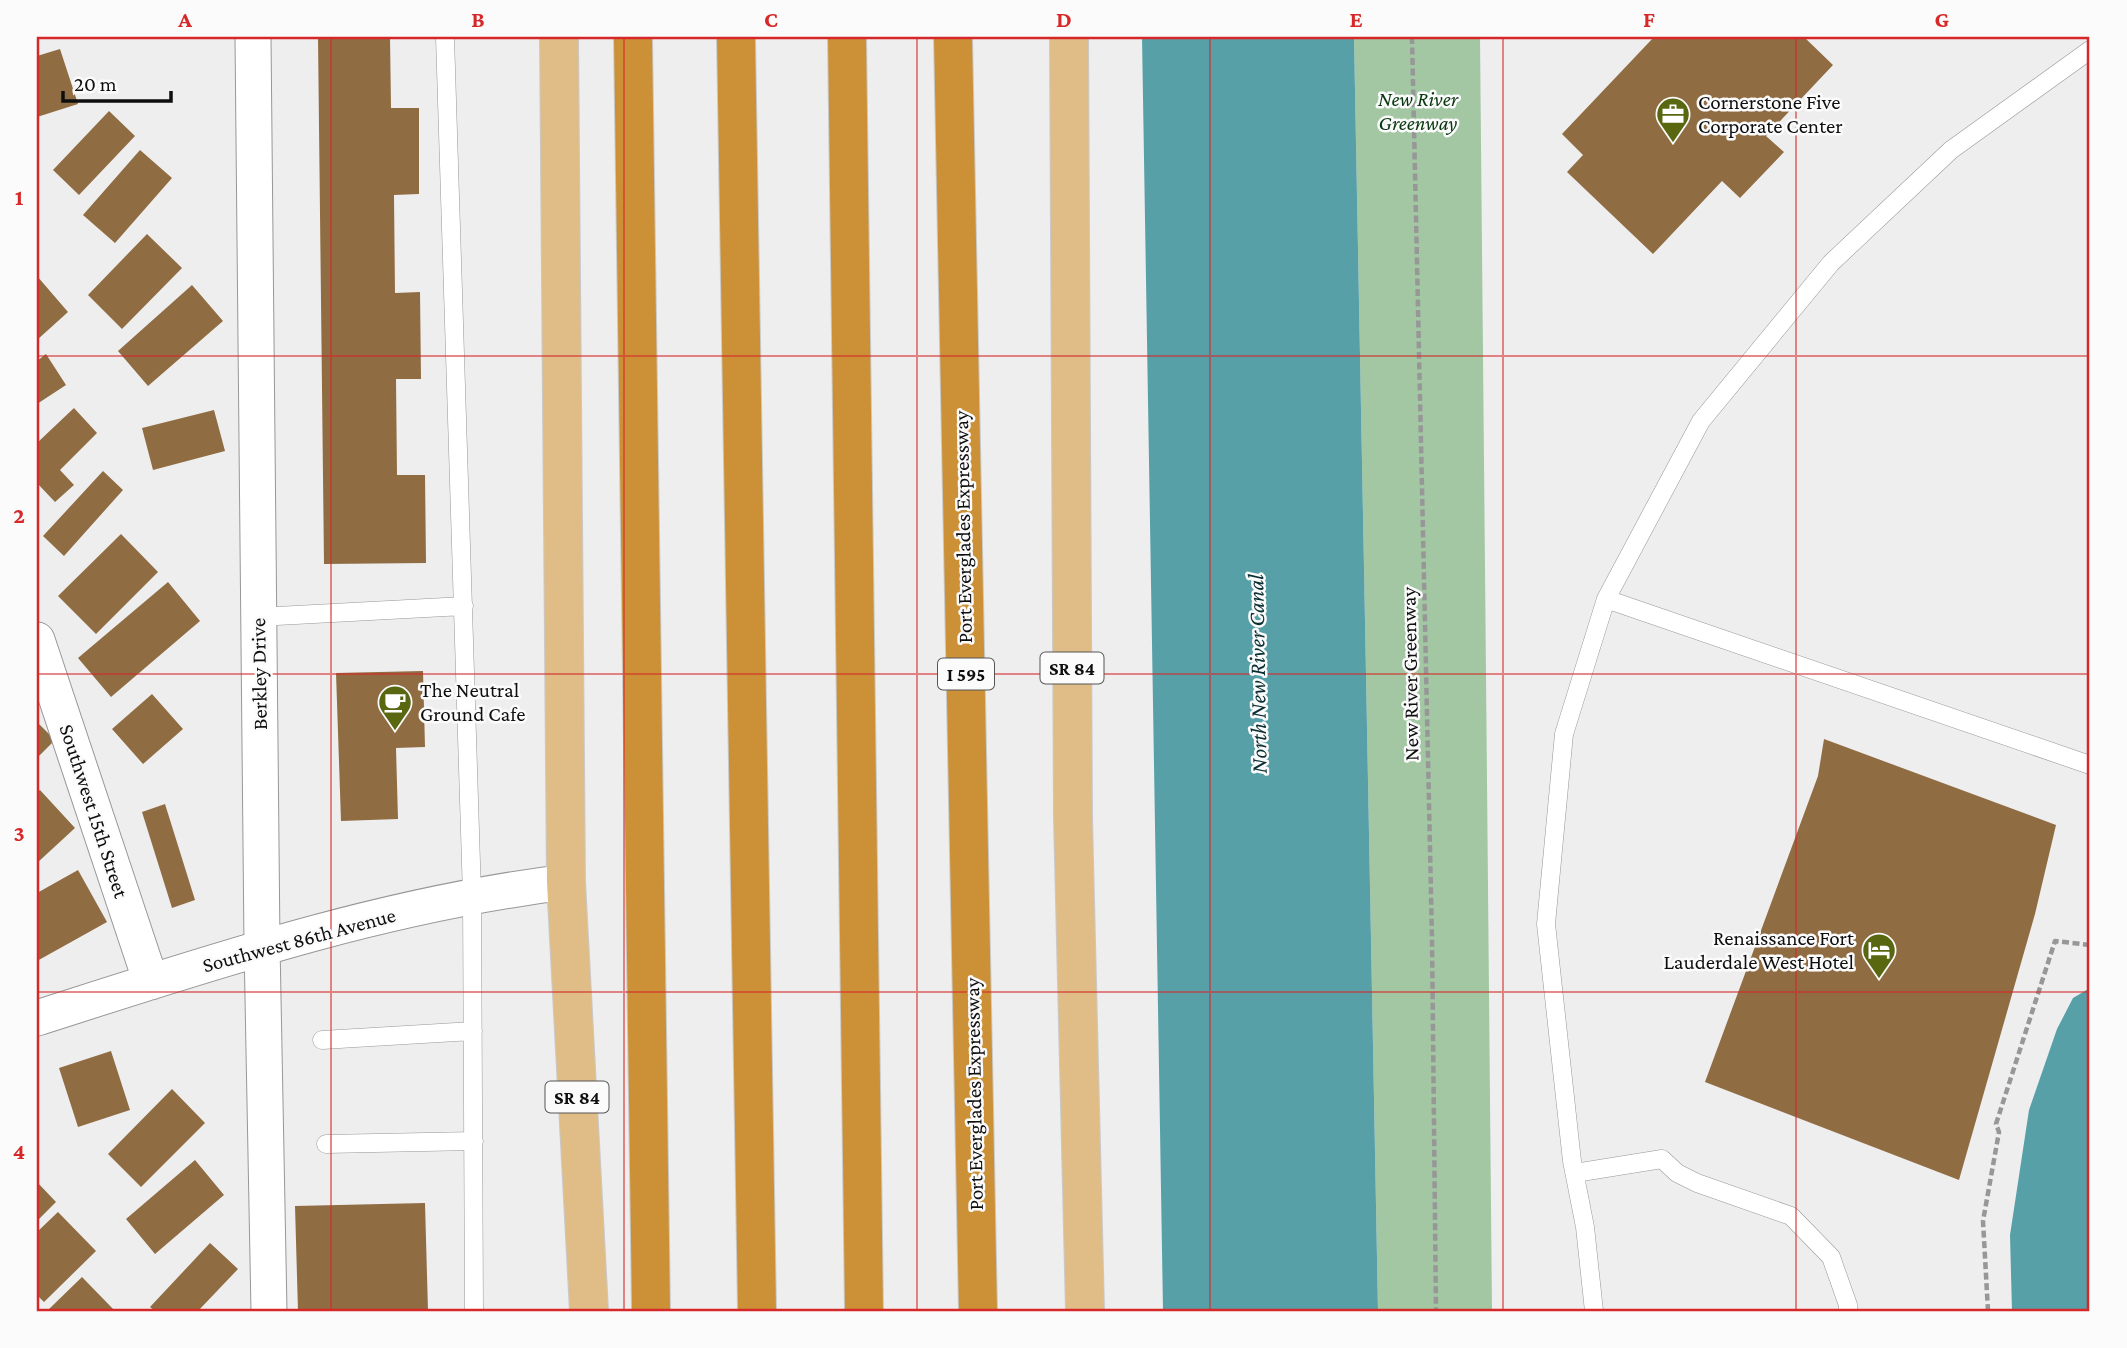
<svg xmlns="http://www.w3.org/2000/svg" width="2127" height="1348" font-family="'Crimson Pro',serif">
	<rect width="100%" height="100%" fill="#eeeeef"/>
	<!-- green -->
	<path fill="#a3c7a3" d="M1354,37H1480L1492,1311H1378Z"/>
	<!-- water -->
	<path fill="#57a0a8" d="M1142,37H1354L1378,1311H1163Z
		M2090,988V1311H2012L2010,1235L2029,1110L2057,1029L2073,998Z"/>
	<!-- building -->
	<path fill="#906c42" d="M318,37H390L391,108H419V194L394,195L395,293L420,292L421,379H396L397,475H425L426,563L324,564Z
		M1654,37H1804L1833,65L1766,136L1784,152L1740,198L1722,181L1653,254L1567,172L1583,155L1562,134Z
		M60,49L78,104L37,117V56Z
		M109,111L135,136L79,195L53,170Z
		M140,150L172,178L115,243L83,215Z
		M147,234L182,268L122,329L88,295Z
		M37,276L68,312L37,340Z
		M192,285L223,321L148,386L118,351Z
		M46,354L66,385L37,404V361Z
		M74,408L97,433L60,470L74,485L55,502L37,483V443Z
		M214,410L225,451L153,470L142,428Z
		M103,471L123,490L64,556L43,536Z
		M121,534L158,572L96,634L58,596Z
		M168,582L200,621L111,697L78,658Z
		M423,671L425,747L396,748L398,819L341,821L336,673Z
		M152,694L183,729L143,764L112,729Z
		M37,722L55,740L37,758Z
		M1824,739L2056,825L2035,914L1959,1180L1705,1082L1818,776Z
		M40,790L75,828L37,863V792Z
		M165,804L195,900L172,908L142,812Z
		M78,870L107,922L37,961V893Z
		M111,1051L130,1110L78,1127L59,1068Z
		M172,1089L205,1123L141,1187L108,1154Z
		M195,1160L224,1195L155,1254L126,1219Z
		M37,1182L56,1202L37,1221Z
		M425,1203L428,1311H298L295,1206Z
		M58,1212L96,1251L44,1302L37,1295V1232Z
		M210,1243L238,1269L198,1311H155L150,1307Z
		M82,1277L115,1311H47Z"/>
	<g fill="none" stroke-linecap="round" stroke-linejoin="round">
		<!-- lane casing -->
		<g stroke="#979798" stroke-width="19">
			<path id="lane" d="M445,37L472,895L474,1311
				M1606,599L2090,765
				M258,617L464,606
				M322,1040L473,1031
				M326,1144L474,1141
				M1575,1173L1662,1159L1677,1173L1697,1183L1791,1216L1831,1257L1848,1305V1311
				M1594,1311L1585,1227L1572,1161L1546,924L1564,734L1606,599L1701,421L1831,263L1951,150L2090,50"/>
		</g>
		<!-- street casing -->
		<g stroke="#979798" stroke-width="37">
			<path id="street" d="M253,37L262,945L269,1311
				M37,640L151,982
				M37,1018C212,962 382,905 566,882"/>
		</g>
		<!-- primary casing -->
		<g stroke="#cacaca" stroke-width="40">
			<path id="primary" d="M559,37L566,882L589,1311
				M1069,37L1073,818L1085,1311"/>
		</g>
		<!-- highway casing -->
		<g stroke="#cacaca" stroke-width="40">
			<path id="highway" d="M633,37L651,1311
				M736,37L757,1311
				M847,37L864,1311
				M953,37L978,1311"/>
		</g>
		<!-- path -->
		<path stroke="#979798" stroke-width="4.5" stroke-dasharray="7 3.5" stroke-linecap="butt" d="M1412,37L1432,939L1436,1311
			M1988,1311L1983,1221L1999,1132L1996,1124L2055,941L2090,945"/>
		<!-- lane -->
		<use href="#lane" stroke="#fff" stroke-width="18"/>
		<!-- street -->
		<use href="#street" stroke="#fff" stroke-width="35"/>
		<!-- primary -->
		<use href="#primary" stroke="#e0bd87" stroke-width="38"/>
		<!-- highway -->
		<use href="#highway" stroke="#cc9137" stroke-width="38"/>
	</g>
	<!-- grid -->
	<path fill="none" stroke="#d62828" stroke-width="2" stroke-opacity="0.55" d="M331,37V1311M624,37V1311M917,37V1311M1210,37V1311M1503,37V1311M1796,37V1311M37,356H2090M37,674H2090M37,992H2090"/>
	<!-- icons -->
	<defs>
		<g id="office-pin" transform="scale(1.75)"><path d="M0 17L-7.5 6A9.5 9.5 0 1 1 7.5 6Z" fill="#586710" stroke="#fbfbfc"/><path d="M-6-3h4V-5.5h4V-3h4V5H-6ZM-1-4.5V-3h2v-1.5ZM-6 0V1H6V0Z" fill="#fff"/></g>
		<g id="cafe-pin" transform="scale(1.75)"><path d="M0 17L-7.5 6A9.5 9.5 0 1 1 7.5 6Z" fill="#586710" stroke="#fbfbfc"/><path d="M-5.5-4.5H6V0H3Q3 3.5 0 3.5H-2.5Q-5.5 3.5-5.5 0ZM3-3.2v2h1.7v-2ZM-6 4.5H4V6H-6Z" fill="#fff"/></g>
		<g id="hotel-pin" transform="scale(1.75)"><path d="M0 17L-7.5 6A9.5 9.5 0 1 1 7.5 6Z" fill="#586710" stroke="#fbfbfc"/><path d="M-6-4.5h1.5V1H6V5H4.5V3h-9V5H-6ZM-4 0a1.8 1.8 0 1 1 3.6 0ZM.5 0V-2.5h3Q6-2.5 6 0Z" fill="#fff"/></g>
	</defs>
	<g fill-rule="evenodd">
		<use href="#office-pin" x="1673" y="114"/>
		<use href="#cafe-pin" x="395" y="702"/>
		<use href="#hotel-pin" x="1879" y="950"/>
	</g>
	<g text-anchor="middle" stroke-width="5" stroke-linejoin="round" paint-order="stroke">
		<!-- shield labels -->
		<g fill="#fbfbfc" stroke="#555556" stroke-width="2">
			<rect x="1040.5" y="652.5" width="63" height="31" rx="5"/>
			<rect x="938" y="658.5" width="56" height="31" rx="5"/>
			<rect x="545.5" y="1081.5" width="63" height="31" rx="5"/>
		</g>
		<g font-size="19" font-weight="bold" fill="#0e0e0f">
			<text x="1072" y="675">SR 84</text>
			<text x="966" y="681">I 595</text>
			<text x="577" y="1104">SR 84</text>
		</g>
		<!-- park labels -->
		<g font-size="21" font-style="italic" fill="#09370f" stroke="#fbfbfc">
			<text x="1418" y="106">New River<tspan x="1418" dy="24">Greenway</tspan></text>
		</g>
		<!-- poi labels -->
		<g font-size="21" fill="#0e0e0f" stroke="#fbfbfc" text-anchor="start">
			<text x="1698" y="109">Cornerstone Five<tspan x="1698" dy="24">Corporate Center</tspan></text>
			<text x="420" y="697">The Neutral<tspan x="420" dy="24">Ground Cafe</tspan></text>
			<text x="1854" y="945" text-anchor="end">Renaissance Fort<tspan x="1854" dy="24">Lauderdale West Hotel</tspan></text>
		</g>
		<!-- street labels -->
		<g font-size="21" fill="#0e0e0f" stroke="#fbfbfc">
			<text transform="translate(963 527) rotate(-91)" y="7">Port Everglades Expressway</text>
			<text transform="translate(259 674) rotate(-91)" y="7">Berkley Drive</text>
			<text transform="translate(1410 674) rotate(-91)" y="7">New River Greenway</text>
			<text transform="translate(94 811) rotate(72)" y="7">Southwest 15th Street</text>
			<text transform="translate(299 940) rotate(-15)" y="7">Southwest 86th Avenue</text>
			<text transform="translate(974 1094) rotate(-91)" y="7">Port Everglades Expressway</text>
		</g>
		<!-- water labels -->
		<g font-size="23" font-style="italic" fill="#092f33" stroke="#fbfbfc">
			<text transform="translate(1257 674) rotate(-91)" y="8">North New River Canal</text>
		</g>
	</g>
	<!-- border -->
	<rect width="2127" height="1348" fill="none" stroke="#fbfbfc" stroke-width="77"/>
	<!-- scale -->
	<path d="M63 91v10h108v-10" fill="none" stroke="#0e0e0f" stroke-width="3.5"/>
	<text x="74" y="91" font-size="21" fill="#0e0e0f" stroke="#fbfbfc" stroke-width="5" paint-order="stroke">20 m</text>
	<rect x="38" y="38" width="2050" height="1272" fill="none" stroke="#d62828" stroke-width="2.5"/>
	<g font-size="23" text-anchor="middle" font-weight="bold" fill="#d62828">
		<text x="185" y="27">A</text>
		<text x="478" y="27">B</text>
		<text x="771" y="27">C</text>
		<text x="1064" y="27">D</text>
		<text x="1356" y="27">E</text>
		<text x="1649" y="27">F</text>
		<text x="1942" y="27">G</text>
		<text x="19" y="205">1</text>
		<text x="19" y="523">2</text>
		<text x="19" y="841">3</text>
		<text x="19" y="1159">4</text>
	</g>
</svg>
